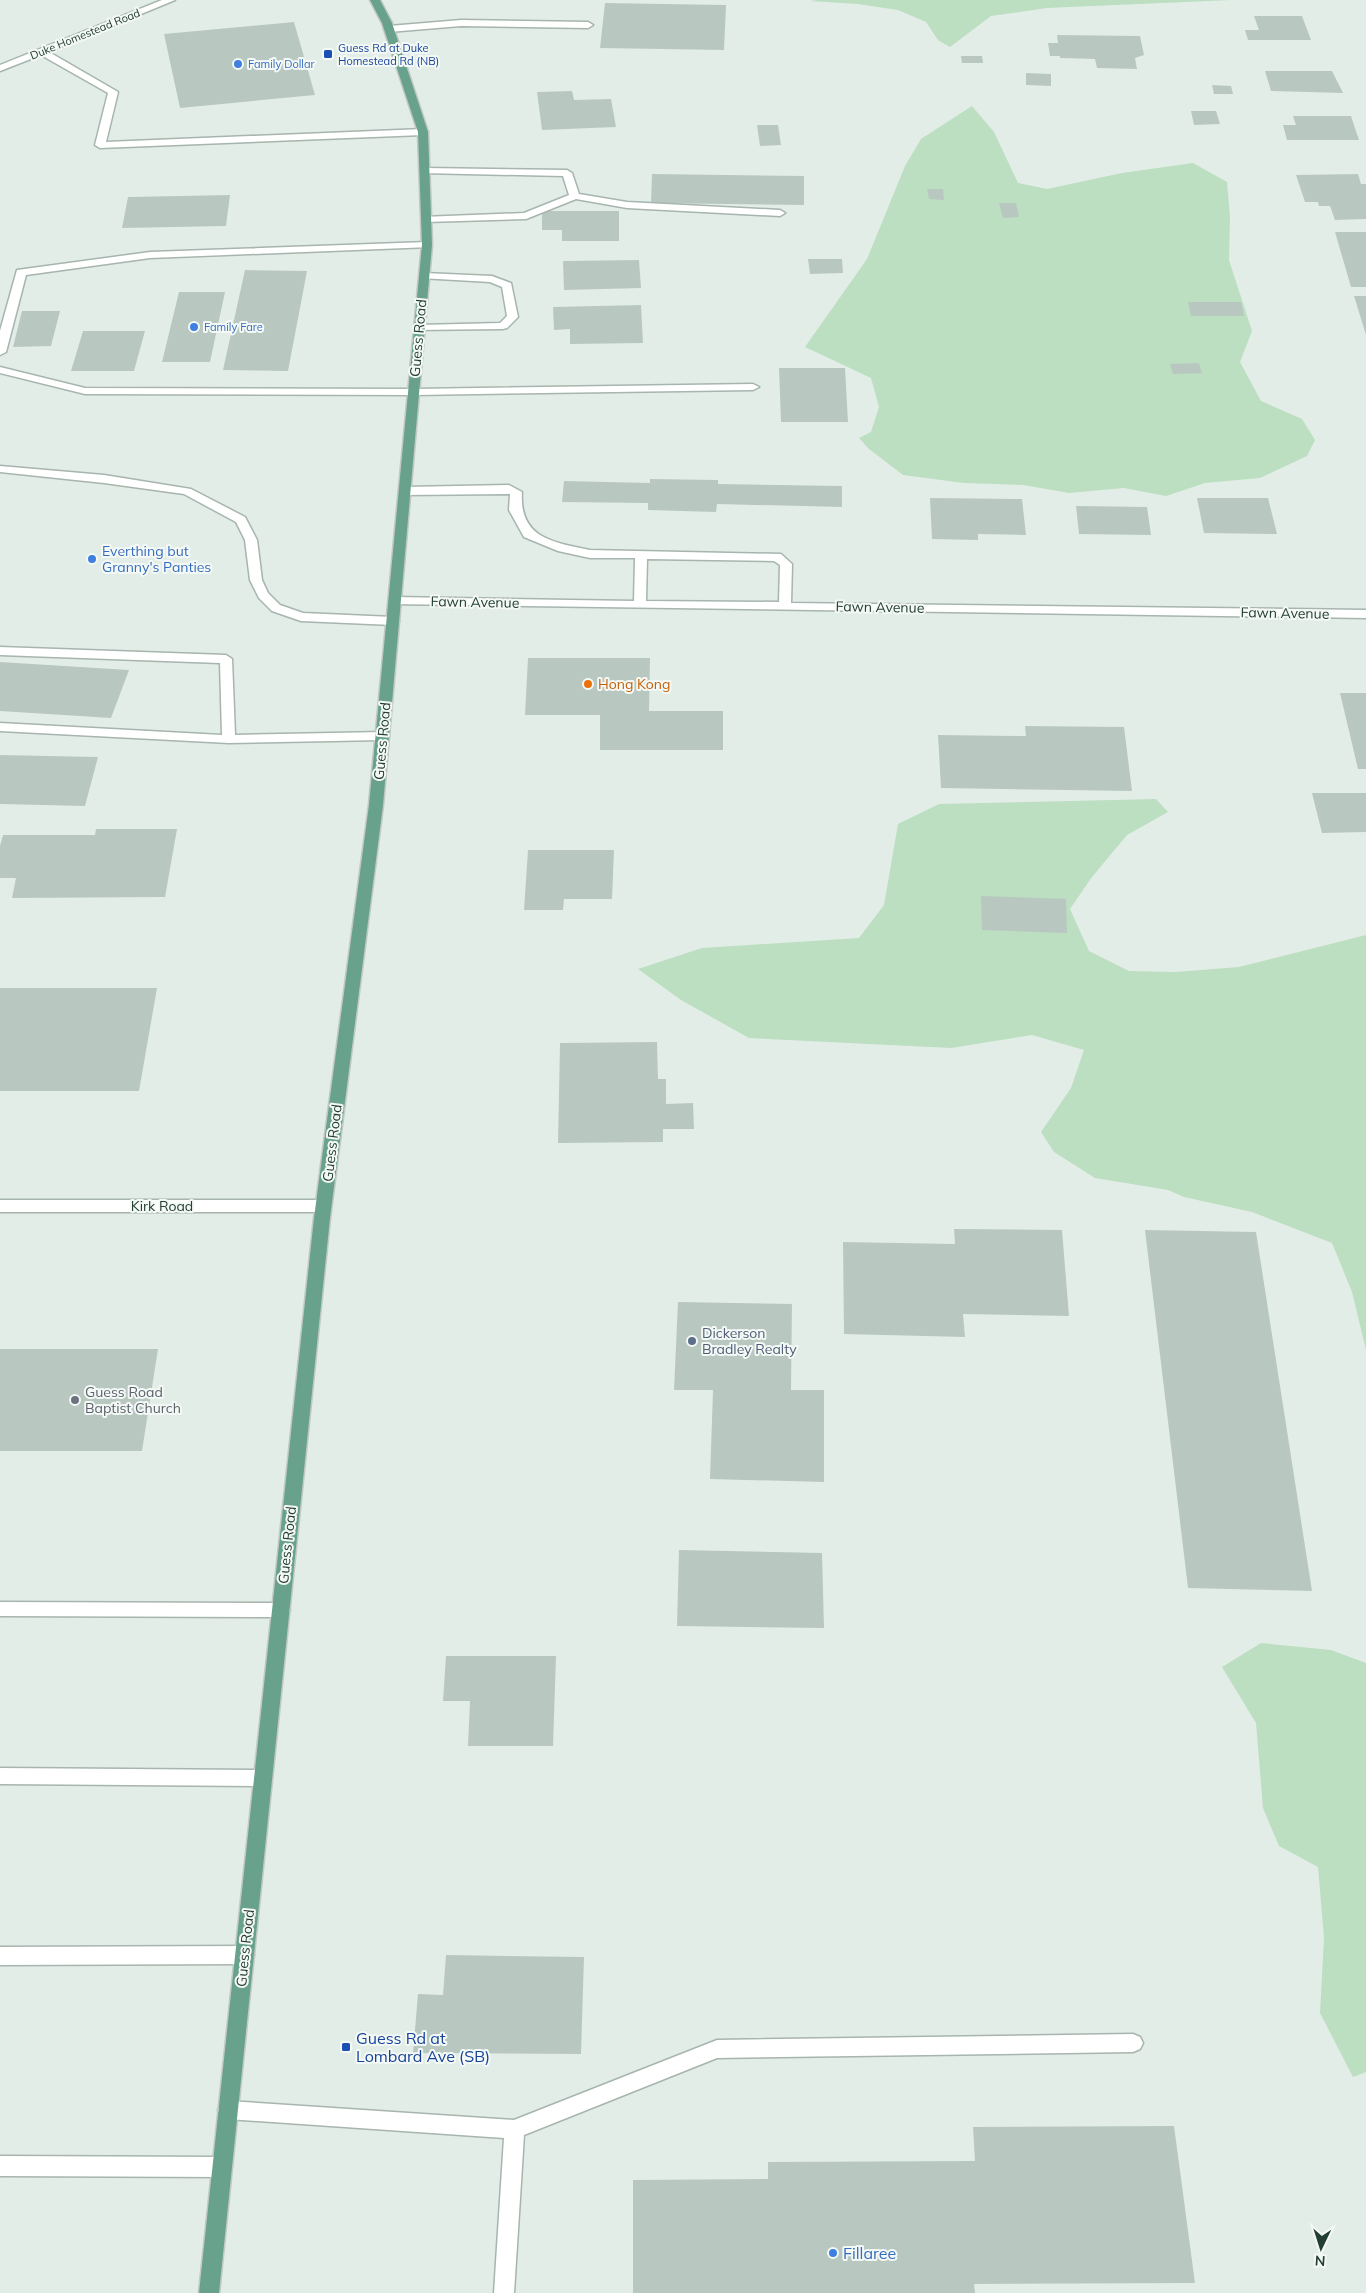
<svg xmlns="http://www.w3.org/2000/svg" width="1366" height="2293" font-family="Mulish,sans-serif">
	<rect width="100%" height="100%" fill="#e3ede7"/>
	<!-- green -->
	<path fill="#bcdec1" d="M818,0H1231L1047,8L991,16L950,47L938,40L926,22L898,10L858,4L809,1Z
		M972,106L994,132L1018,183L1047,189L1122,173L1193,163L1227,182L1230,216L1229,260L1252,331L1240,362L1261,401L1302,419L1315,440L1307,456L1260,478L1205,483L1166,496L1124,488L1069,493L1023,485L964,483L903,475L869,449L859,438L871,432L879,407L871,378L805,347L867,259L905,166L921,139Z
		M1156,799L1168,812L1127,835L1092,877L1070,909L1089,951L1129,971L1176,972L1239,967L1366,935V1350L1352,1292L1332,1243L1252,1212L1184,1197L1168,1190L1095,1178L1054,1152L1041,1132L1071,1088L1084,1050L1032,1035L951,1048L749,1038L681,1000L638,969L702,948L859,938L884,905L898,824L939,804Z
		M1261,1643L1331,1650L1366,1663V2072L1353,2077L1320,2013L1324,1938L1318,1867L1279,1846L1263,1808L1256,1723L1222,1667Z"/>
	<!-- building -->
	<path fill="#b8c8c0" d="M605,3L726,5L724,50L600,48Z
		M1254,16H1302L1311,40H1248L1245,30H1259Z
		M294,22L315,95L180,108L164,34Z
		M1057,35L1140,36L1144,55L1135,58L1137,69L1097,68L1095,59L1060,58V56H1050L1048,43H1058Z
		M961,56H982L983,63H962Z
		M1265,71H1332L1343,93L1271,91Z
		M1026,73L1051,74V86L1026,85Z
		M1212,85L1231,86L1233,94H1214Z
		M572,91L574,100L611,99L616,127L542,130L537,92Z
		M1191,111H1216L1220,124L1194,125Z
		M1293,116H1351L1359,140H1287L1283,125H1296Z
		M757,125H778L781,145L760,146Z
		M652,174L804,176V205L651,203Z
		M1358,174L1361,184H1366V219L1335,220L1330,206H1319L1318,202H1305L1296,175Z
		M927,189H943L944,200L929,199Z
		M230,195L226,226L122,228L128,197Z
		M999,203H1016L1019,217L1003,218Z
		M542,211H619V241H562V230H542Z
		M1335,232H1366V287H1351Z
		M808,259H842L843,273L810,274Z
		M639,260L641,288L564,290L563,261Z
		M245,270L307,271L288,371L223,370Z
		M179,292H225L210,362H162Z
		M1354,296H1366V335Z
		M1188,302H1241L1244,316H1191Z
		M641,305L643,343L570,344V329L554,330L553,307Z
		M22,311H60L51,346L13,347Z
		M83,331H145L134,371H71Z
		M1199,363L1202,373L1173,374L1170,364Z
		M779,368H845L848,422H781Z
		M650,479L718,480V484L842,486V507L717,504L716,512L648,510V503L562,502L564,481L650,483Z
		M930,498L1022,499L1026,535L978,534V540L932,539Z
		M1197,498H1268L1277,534L1204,533Z
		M1076,506L1147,507L1151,535L1079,534Z
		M528,658H650L649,711H723V750H600V715H525Z
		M0,662L129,670L111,718L0,711Z
		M1340,693H1366V769H1358Z
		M1025,726L1124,727L1132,791L941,788L938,735L1026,736Z
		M0,755L98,757L85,806L0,804Z
		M1312,793H1366V832L1322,833Z
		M96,829H177L165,897L12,898L16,878H0V846L3,835H95Z
		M528,850H614L612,899H564L563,910H524Z
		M981,896L1066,899L1067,933L982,930Z
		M0,988H157L139,1091H0Z
		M657,1042L658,1079H666V1104L693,1103L694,1129H663V1142L558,1143L560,1043Z
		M954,1229L1062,1230L1069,1316L963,1314L965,1337L844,1334L843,1242L955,1244Z
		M1145,1230L1256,1232L1312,1591L1188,1588Z
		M678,1302L792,1304L791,1390H824V1482L710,1479L713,1390H674Z
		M0,1349H158L142,1451H0Z
		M679,1550L822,1553L824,1628L677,1626Z
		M446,1656H556L553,1746H468L470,1701H443Z
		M446,1955L584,1957L581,2054L413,2053L418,1994L443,1995Z
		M1174,2126L1195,2283L974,2284L975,2293H633V2180L768,2179V2162L975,2161L973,2127Z"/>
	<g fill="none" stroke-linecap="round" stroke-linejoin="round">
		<!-- minor casing -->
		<g stroke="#a6b5ad" stroke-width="3">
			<path id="minor" d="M162,0H175L49,52L118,92L106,142L423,129L428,132L423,135L100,148L95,145L108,93L41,55L0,71V65Z
				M461,20L588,22L593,25L588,28L461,26L389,32L384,29L389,26Z
				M425,168L567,170L572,173L579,194L627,202L780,210L785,213L780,216L627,208L576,199L526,219L426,222L422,221V217L524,213L569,195L563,176L421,173V169Z
				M427,242L431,243V247L150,258L26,275L6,352L0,355V331L17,270L150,252Z
				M424,273L492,276L511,283L518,317L507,328L503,329L415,330L414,328L419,325L500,323L507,316L502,287L490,282L420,278V274Z
				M0,367L85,388L414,389L753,384L759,387L753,390L414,395L85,394L0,373Z
				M0,466L104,475L191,489L245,517L257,540L262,580L268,593L280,605L303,613L393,617L399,621L393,625L301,621L272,611L259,598L250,580L245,540L236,522L184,494L104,483L0,472Z
				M509,485L522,492C519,538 552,542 590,550L781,554L792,564L791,603L1366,610V618L391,604L389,601L395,597L634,601L635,558H590L558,551L524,537L509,510L510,494L405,495L399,491L405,487ZM647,559L774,561L780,565L779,602L646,601Z
				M0,647L226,655L232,659L235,735L383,732L389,736L383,740L229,743L0,731V723L222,735L220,663L0,655Z
				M0,1200H323L328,1202L331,1206L328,1210L323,1212H0Z
				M0,1602L281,1603L287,1605L290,1610L287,1615L281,1617L0,1616Z
				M0,1768L263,1770L269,1772L272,1778L269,1784L263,1786L0,1784Z
				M244,1946L251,1949L254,1955L251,1961L244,1964L0,1965V1947Z
				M1133,2034L1140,2037L1143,2043L1140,2049L1133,2052L717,2058L524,2135L514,2293H494L504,2138L228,2119L221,2117L218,2110L221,2103L228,2101L514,2120L717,2040Z
				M0,2156L222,2157L229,2160L232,2167L229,2174L222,2177L0,2176Z"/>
		</g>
		<!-- major casing -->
		<g stroke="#c1c9c6" stroke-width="3">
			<path id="major" d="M370,0H380L392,23L428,132L432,245L383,805L330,1218L219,2293H199L314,1218L369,805L422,245L418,132L382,23Z"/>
		</g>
		<!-- minor -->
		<use href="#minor" fill="#fff" fill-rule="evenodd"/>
		<!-- major -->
		<use href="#major" fill="#68a28c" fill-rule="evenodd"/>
	</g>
	<!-- markers -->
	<g fill="#1a4fb4" stroke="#f4f9f6" stroke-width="2">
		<rect x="323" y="49" width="10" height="10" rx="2.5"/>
		<rect x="341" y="2042" width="10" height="10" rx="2.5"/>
	</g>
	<g fill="#3f7fe0" stroke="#f4f9f6" stroke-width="2">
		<circle cx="238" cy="64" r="5"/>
		<circle cx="194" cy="327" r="5"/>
		<circle cx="92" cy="559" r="5"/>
		<circle cx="833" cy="2253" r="5"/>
	</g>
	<circle fill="#e8710a" stroke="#f4f9f6" stroke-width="2" cx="588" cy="684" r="5"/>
	<circle fill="#5c6f8a" stroke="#f4f9f6" stroke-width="2" cx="692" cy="1341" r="5"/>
	<circle fill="#6b7280" stroke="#f4f9f6" stroke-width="2" cx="75" cy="1400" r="5"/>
	<g text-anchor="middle" stroke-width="4" stroke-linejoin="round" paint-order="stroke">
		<!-- far-street labels -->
		<g font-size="11" fill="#233e33" stroke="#f4f9f6">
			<text transform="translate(85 34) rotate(-22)" y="4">Duke Homestead Road</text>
		</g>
		<!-- far-transit labels -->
		<g font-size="11" fill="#164399" stroke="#f4f9f6" text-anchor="start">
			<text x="338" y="52">Guess Rd at Duke<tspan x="338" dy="13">Homestead Rd (NB)</tspan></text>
		</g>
		<!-- far-shop labels -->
		<g font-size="11" fill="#366cbe" stroke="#f4f9f6" text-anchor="start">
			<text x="248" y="68">Family Dollar</text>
			<text x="204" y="331">Family Fare</text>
		</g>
		<!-- street labels -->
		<g font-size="14" fill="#233e33" stroke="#f4f9f6">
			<text transform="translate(418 338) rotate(-85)" y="5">Guess Road</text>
			<text transform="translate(475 602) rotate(1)" y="5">Fawn Avenue</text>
			<text transform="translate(880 607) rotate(1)" y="5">Fawn Avenue</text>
			<text transform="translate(1285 613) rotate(1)" y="5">Fawn Avenue</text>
			<text transform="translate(382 741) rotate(-85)" y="5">Guess Road</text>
			<text transform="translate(332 1143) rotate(-83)" y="5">Guess Road</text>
			<text x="162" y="1211">Kirk Road</text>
			<text transform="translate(287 1545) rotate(-84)" y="5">Guess Road</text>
			<text transform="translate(245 1948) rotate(-84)" y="5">Guess Road</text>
		</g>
		<!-- shop labels -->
		<g font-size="14" fill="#366cbe" stroke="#f4f9f6" text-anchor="start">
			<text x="102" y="556">Everthing but<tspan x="102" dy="16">Granny's Panties</tspan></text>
		</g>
		<!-- food labels -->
		<g font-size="14" fill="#c56008" stroke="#f4f9f6" text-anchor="start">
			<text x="598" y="689">Hong Kong</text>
		</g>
		<!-- service labels -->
		<g font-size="14" fill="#4e5e75" stroke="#f4f9f6" text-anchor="start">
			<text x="702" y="1338">Dickerson<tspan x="702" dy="16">Bradley Realty</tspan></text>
		</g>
		<!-- worship labels -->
		<g font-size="14" fill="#5b616d" stroke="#f4f9f6" text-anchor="start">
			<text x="85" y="1397">Guess Road<tspan x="85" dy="16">Baptist Church</tspan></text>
		</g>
		<!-- near-transit labels -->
		<g font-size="16" fill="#164399" stroke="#f4f9f6" text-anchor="start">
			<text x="356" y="2044">Guess Rd at<tspan x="356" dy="18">Lombard Ave (SB)</tspan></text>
		</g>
		<!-- near-shop labels -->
		<g font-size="16" fill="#366cbe" stroke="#f4f9f6" text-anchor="start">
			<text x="843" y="2259">Fillaree</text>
		</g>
	</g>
	<!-- north arrow -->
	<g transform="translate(1321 2248) rotate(184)" stroke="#f4f9f6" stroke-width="4" paint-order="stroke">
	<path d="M0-4L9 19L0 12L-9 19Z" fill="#233e33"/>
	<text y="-8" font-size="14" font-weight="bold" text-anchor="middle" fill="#233e33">N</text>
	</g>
</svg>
